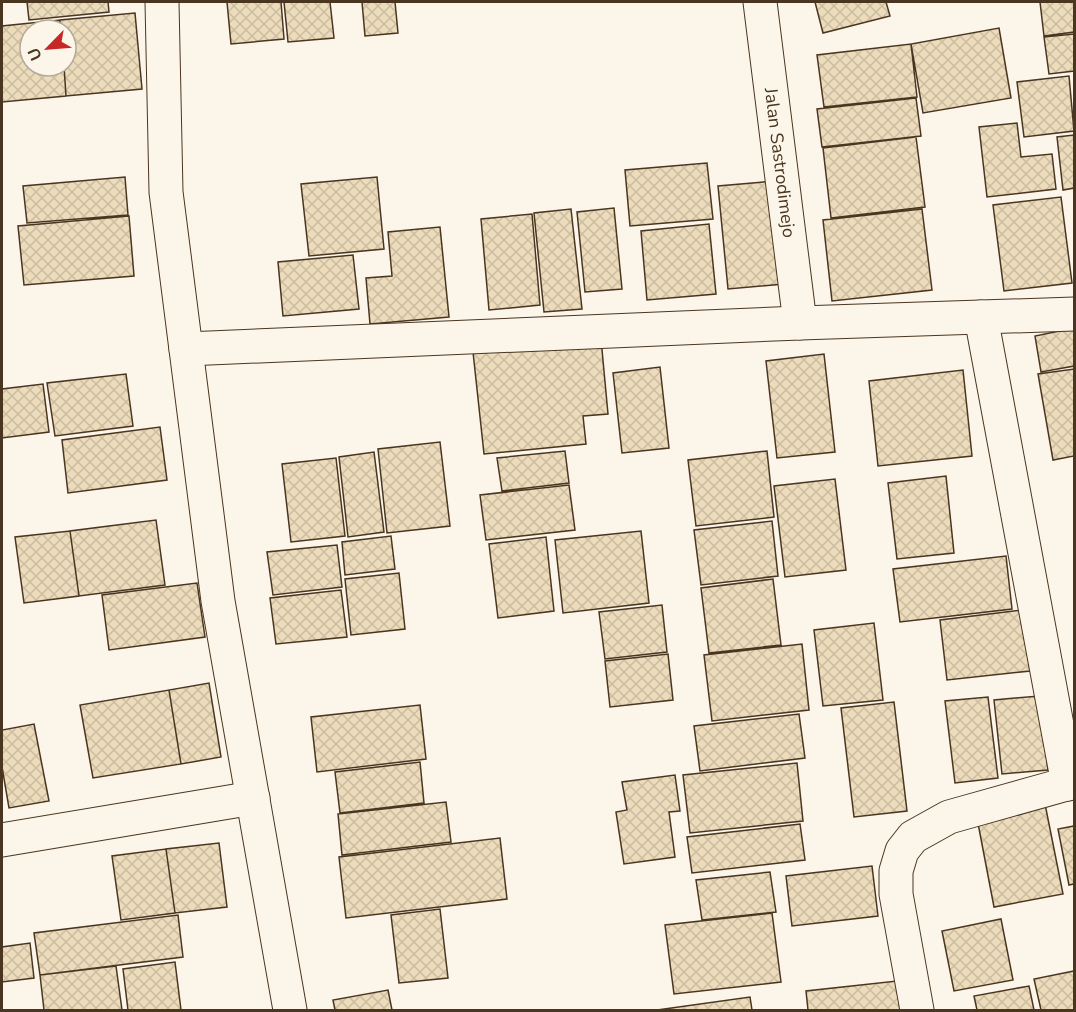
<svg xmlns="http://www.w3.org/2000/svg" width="1076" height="1012" font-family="'Nunito Sans',sans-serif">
	<defs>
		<pattern id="building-cross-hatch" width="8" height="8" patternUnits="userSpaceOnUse" patternTransform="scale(1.5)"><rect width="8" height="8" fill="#ecdcbc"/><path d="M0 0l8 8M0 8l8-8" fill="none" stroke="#ccbda1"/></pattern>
	</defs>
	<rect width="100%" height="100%" fill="#fbf6e9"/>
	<!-- building -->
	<path fill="url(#building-cross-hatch)" stroke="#4a3520" stroke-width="1.5" d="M27,2H108L109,12L29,20Z
		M227,2H281L284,39L231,44Z
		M284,2H330L334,38L288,42Z
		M362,2H395L398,33L365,36Z
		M815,2H886L890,16L823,33Z
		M1040,2H1074V32L1044,36Z
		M135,13L142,89L66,96L64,66H66V30H60V20Z
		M60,20V30H30V66H64L66,96L2,102V26Z
		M999,28L1011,98L923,113L911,44Z
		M1074,34V71L1049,74L1044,37Z
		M911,44L917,97L824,107L817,55Z
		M1069,76L1074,131L1024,137L1017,82Z
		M916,98L921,136L822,147L817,109Z
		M1017,123L1021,157L1052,154L1056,189L987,197L979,127Z
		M1074,135V188L1063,190L1057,137Z
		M916,137L925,207L831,218L823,148Z
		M707,163L713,219L630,226L625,170Z
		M125,177L128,215L27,223L23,186Z
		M377,177L384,249L309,256L301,184Z
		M774,181L784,284L728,289L718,186Z
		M1061,197L1072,283L1004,291L993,205Z
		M614,208L622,289L585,292L577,212Z
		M571,209L582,309L544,312L534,213Z
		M922,209L932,290L832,301L823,220Z
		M532,214L540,305L489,310L481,219Z
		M129,216L134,276L24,285L18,226Z
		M709,224L716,294L647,300L641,231Z
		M440,227L449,317L370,324L366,278L392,276L388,232Z
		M353,255L359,309L283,316L278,262Z
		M1074,328V366L1041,372L1035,336Z
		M601,339L608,414L583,416L586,444L484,454L473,352Z
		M824,354L835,452L777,458L766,361Z
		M660,367L669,448L622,453L613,373Z
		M1074,369V456L1053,460L1038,374Z
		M963,370L972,456L878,466L869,381Z
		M126,374L133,426L55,436L47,383Z
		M43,384L49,432L2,438V389Z
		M160,427L167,480L68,493L62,440Z
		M440,442L450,526L387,533L378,449Z
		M565,451L569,483L502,491L497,458Z
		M767,451L774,517L696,526L688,460Z
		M374,452L384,532L348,537L339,457Z
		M336,458L345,536L291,542L282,464Z
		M946,476L954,553L897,559L888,483Z
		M835,479L846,570L785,577L774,486Z
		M569,485L575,530L486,540L480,495Z
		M156,520L165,585L79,596L70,531Z
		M772,521L778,576L701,585L694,530Z
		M70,531L79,596L24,603L15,537Z
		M641,531L649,603L563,613L555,540Z
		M391,536L395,569L345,575L342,542Z
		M546,537L554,611L498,618L489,544Z
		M337,545L342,587L273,595L267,552Z
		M1006,556L1012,609L900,622L893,569Z
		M399,573L405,629L351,635L345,579Z
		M773,579L781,645L709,653L701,588Z
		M197,583L205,637L109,650L102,595Z
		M341,590L347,637L276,644L270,598Z
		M662,605L667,652L605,659L599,612Z
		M1022,610L1030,671L947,680L940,620Z
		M874,623L883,700L823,706L814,630Z
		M802,644L809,710L712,721L704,655Z
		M668,654L673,700L610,707L605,661Z
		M209,683L221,757L181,764L169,690Z
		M169,690L181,764L93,778L80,705Z
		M1039,696L1048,770L1002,774L994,700Z
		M988,697L998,778L955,783L945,701Z
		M894,702L907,811L854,817L841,708Z
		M420,705L426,759L317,772L311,717Z
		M799,714L805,758L700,771L694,726Z
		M34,724L49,801L9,808L2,767V730Z
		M420,762L424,803L340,813L335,772Z
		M797,763L803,821L690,833L683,775Z
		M675,775L680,811L669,812L675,857L624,864L616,812L627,810L622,782Z
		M446,802L451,842L342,855L338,814Z
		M1045,804L1063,894L994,907L977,818Z
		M800,824L805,860L692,873L687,837Z
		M1074,826V884L1069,885L1058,829Z
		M500,838L507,899L346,918L339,857Z
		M219,843L227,907L175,913L166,849Z
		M166,849L175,913L121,920L112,856Z
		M872,866L878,916L792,926L786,876Z
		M770,872L776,912L702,920L696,880Z
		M440,909L448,978L399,983L391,915Z
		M772,913L781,982L674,994L665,925Z
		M178,915L183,957L40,975L34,933Z
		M1001,919L1013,980L954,991L942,931Z
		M30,943L34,978L2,982V947Z
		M175,962L181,1010H128L123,969Z
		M116,966L122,1010H44L40,975Z
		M1074,971V1010H1041L1034,979Z
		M897,981L900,1010H808L806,991Z
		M1029,986L1034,1010H977L974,996Z
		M388,990L392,1010H335L333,1000Z
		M750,997L752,1010H657Z"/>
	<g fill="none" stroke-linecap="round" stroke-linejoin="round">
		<!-- minor casing -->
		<g stroke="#4a3520" stroke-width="35">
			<g id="minor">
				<path d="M162,2L166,192L218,601L290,1010"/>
				<path id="s1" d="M760,2L800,323"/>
				<path d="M981,317L1068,784"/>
				<path d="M186,349L800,323L1074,314"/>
				<path d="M2,840L253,798"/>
				<path d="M917,1010L896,894V871L902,851L913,837L949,817L1074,782"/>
			</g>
		</g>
		<!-- minor -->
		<use href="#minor" stroke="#fbf6e9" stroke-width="33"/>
	</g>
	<g text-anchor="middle" stroke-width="4.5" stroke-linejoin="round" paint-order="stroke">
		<!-- street labels -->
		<g font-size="18" fill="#4a3520" stroke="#fbf6e9">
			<text dy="6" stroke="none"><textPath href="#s1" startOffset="162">Jalan Sastrodimejo</textPath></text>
		</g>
	</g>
	<!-- border -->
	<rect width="1076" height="1012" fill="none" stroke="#4a3520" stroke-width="6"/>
	<!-- north arrow -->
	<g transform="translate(48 48) rotate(245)"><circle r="28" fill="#fbf6e9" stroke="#b4a999" stroke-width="1.5"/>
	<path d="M0-4.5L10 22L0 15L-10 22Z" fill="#c62828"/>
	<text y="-9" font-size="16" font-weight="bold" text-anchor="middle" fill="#4a3520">U</text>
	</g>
</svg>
